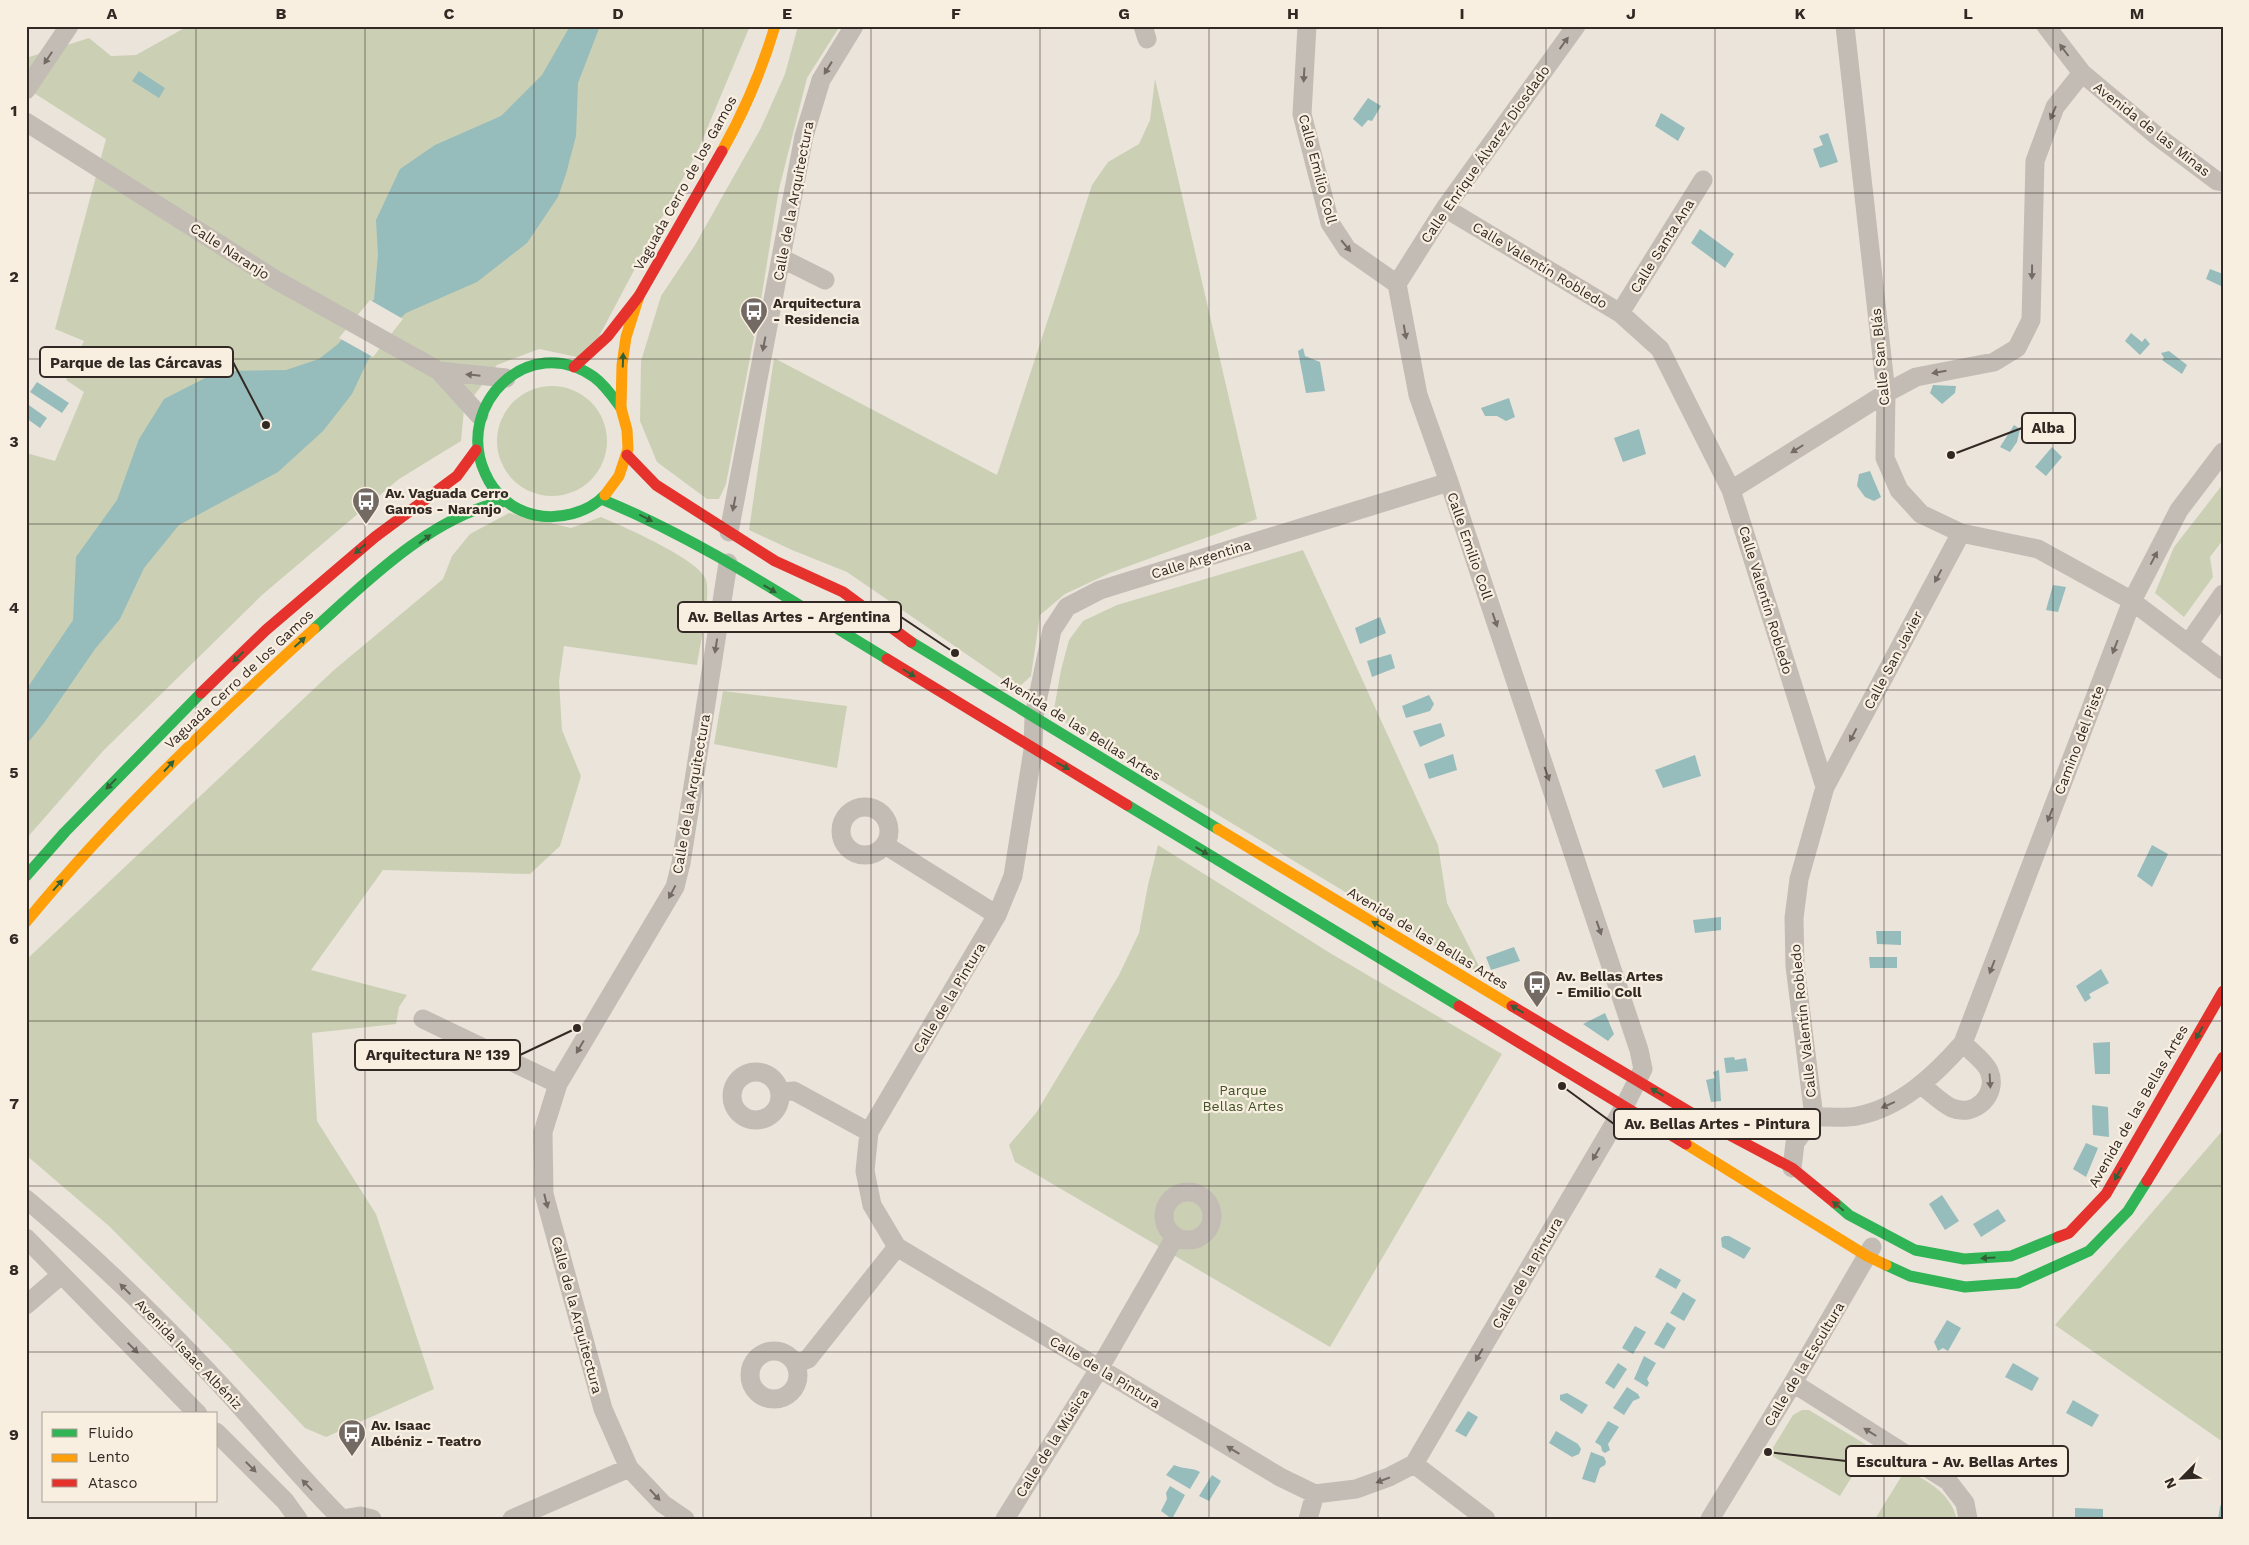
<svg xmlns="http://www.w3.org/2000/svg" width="2249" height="1545" font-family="'Work Sans',sans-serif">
	<rect width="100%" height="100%" fill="#ebe4db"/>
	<!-- green -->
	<path fill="#cbd0b4" d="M188,26H750L699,148L587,359L539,349L497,365L464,409L461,441L399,479L262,595L103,751L26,839V453L55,461L84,392L66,380L84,341L55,329L106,139L26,88V58L89,38L111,56L136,55Z
		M798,26H840L807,78L779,189L761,300L726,484L719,499H707L657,462L640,421L641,361L661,296L695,245L761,128L785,74Z
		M1155,79L1257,519L1110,573L1065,594L1040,615L1031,676L1017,689L847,572L792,550L749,530L774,358L997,475L1092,185L1108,162L1139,144L1150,120Z
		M497 441a55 55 0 1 1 110 0a55 55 0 1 1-110 0Z
		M2223,484V540L2210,557L2213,577L2184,617L2155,593L2174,547Z
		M509,513L571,528L601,517C622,526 701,560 706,580C711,595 700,646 697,665L564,646L559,681L562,730L581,776L560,846L530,874L383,870L311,970L407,995L399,1007L396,1024L312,1033L317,1121L376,1214L434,1389L326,1437L305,1428L226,1344L109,1226L26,1155V960L334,670L443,579L452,556L470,534Z
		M1303,550L1438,845L1447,903L1484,976L1053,715L1061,670L1069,640L1083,621L1117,605Z
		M723,691L847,706L837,768L714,744Z
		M1158,845L1330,953L1502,1054L1330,1347L1015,1162L1009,1145L1036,1113L1119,975L1139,933L1148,885Z
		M2223,1130V1442L2055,1325Z
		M1802,1410H1809L1870,1447L1840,1496L1769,1454L1793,1415Z
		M1906,1469C1928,1482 1950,1492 1957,1519H1875Z"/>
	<!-- water -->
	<path fill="#97bcbc" d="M570,26H600L578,83L576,136L566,174L558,197L527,243L477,282L406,313L394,324L368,360L352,394L323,431L278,472L179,525L144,568L120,619L95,649L44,723L26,745V690L73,620L76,557L117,500L139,439L164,399L219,371L286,370L319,359L338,344L374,299L378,255L376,220L400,169L435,145L501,116L542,75Z
		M139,71L165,88L159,98L132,81Z
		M1368,98L1381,106L1372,121L1368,120L1362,127L1353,119Z
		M1661,113L1685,128L1678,141L1655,126Z
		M1828,133L1838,162L1820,168L1813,149L1823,145L1819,136Z
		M1700,229L1734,254L1725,268L1691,243Z
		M2210,269L2223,274V287L2206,279Z
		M2131,333L2142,342L2145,338L2150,344L2140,355L2125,341Z
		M1303,348L1305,356L1320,362L1325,391L1306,393L1298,351Z
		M2169,351L2187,365L2182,374L2162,360L2164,358L2161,353Z
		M37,382L69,403L62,413L30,392Z
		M1933,385L1956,386L1955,393L1942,404L1930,393Z
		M1509,398L1515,417L1506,421L1497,416H1485L1481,408Z
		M26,403L47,418L40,428L26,418Z
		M2014,425L2020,429L2017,442L2010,452L2000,447Z
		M1639,429L1646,454L1623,462L1614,438Z
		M2052,447L2062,457L2046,476L2035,467Z
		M1870,471L1881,497L1874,501L1865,497L1857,486L1859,474Z
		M2053,585L2066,587L2058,612L2046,610Z
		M1380,617L1386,633L1360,644L1355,628Z
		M1391,654L1395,668L1372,677L1367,661Z
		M1429,695L1434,704L1430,711L1406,718L1402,706Z
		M1441,723L1445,736L1420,747L1413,731Z
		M1453,754L1457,770L1429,779L1424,764Z
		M1695,755L1701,776L1663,788L1655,770Z
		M2152,845L2168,854L2152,887L2137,876Z
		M1721,917V930L1695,933L1693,920Z
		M1876,931H1901V945L1877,944Z
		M1514,947L1520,961L1491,970L1486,957Z
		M1869,957H1897V968H1870Z
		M2101,969L2109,983L2089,994L2091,998L2085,1002L2076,986Z
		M1605,1013L1614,1034L1608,1041L1583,1024Z
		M2110,1042V1074H2095L2093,1043Z
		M1734,1057L1735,1060L1746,1058L1748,1071L1726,1073L1724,1058Z
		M1719,1070L1721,1101L1711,1102L1706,1080L1715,1078L1713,1072Z
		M2092,1105L2108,1107L2109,1137L2093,1135Z
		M2086,1143L2098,1148L2086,1177L2073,1169Z
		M1942,1195L1959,1221L1945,1230L1929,1204Z
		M1998,1209L2006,1221L1981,1237L1973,1224Z
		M1724,1236H1729L1751,1248L1744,1259L1722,1247L1721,1238Z
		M1660,1268L1681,1280L1676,1289L1655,1277Z
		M1683,1292L1696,1300L1684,1321L1670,1313Z
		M1947,1320L1961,1328L1948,1351L1943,1348L1938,1351L1934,1342Z
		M1667,1322L1676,1328L1664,1349L1654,1344Z
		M1635,1326L1646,1332L1633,1354L1622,1348Z
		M1644,1356L1656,1363L1647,1379L1649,1383L1647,1387L1634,1379Z
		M1618,1363L1627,1369L1614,1389L1605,1383Z
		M2013,1363L2039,1378L2032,1391L2005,1377Z
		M1627,1387L1638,1394L1640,1398L1633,1401L1624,1415L1613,1408Z
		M1567,1393L1588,1405L1582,1414L1560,1400V1395Z
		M2073,1400L2099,1415L2092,1427L2066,1413Z
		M1468,1411L1478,1417L1466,1437L1455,1431Z
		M1608,1421L1619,1427L1608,1444L1610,1450L1605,1453L1602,1451L1601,1446L1595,1442Z
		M1556,1431L1578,1444L1581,1449L1579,1454L1572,1457L1549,1443Z
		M1591,1452L1604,1457L1606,1462L1605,1465L1600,1468L1595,1483L1582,1479Z
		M1174,1465C1185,1470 1192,1467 1200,1472L1190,1489L1166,1475Z
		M1212,1475L1221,1481L1209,1501L1199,1496Z
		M1170,1486L1185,1495L1172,1519L1161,1511L1167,1499L1166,1493Z
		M2075,1508L2103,1509V1519H2075Z"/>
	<!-- pier -->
	<path fill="#ebe4db" d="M370,300L403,319L373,357L339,338Z"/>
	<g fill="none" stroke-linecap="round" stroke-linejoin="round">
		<!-- stream -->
		<path stroke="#97bcbc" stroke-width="6" d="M2221,1519L2223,1507"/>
		<!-- street -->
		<path stroke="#c3bcb5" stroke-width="19" d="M1143,26L1147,39
			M1307,26L1302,114L1330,223L1347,249L1397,284L1418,395L1449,482L1639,1050L1643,1069L1624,1107L1414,1464L1389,1477L1356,1489L1315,1494L1280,1477L897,1247L872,1205L865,1171L869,1132L997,915L1013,876L1033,750L1034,716L1052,630L1067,607L1100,590L1449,482
			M1845,26L1886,393L1885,458L1899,490L1921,514L1961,533L2038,549L2129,599L2223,670
			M2046,26L2082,73L2157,136L2217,181L2223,182
			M26,90L69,26
			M26,122L276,280L439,371L479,415
			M1445,208L1620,313L1660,349L1731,490L1825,787L1799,879L1794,918L1795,966L1814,1117L1795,1143L1792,1168
			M781,258L825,280
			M1397,284L1445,208L1576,26
			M1620,313L1703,180
			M439,371L506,378
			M1731,490L1886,393L1916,377L1994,362L2017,348L2031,320L2035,161L2055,107L2082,73
			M729,532L804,136L821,80L854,26
			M2188,644L2223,594
			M1825,787L1961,533
			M841 831a24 24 0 1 1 48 0a24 24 0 1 1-48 0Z
			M885,845L997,915
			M423,1019L558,1084
			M732 1096a24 24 0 1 1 48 0a24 24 0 1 1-48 0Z
			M1921,1085C1931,1092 1941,1103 1952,1108C1975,1118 1999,1094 1989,1071C1984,1060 1971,1052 1963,1043
			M780,1092L794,1091L869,1132
			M1720,1130C1750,1126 1781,1121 1811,1117C1826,1116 1842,1119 1857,1116C1900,1108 1935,1075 1963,1043L2132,601L2179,510L2223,452
			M1164 1216a24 24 0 1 1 48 0a24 24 0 1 1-48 0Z
			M26,1199C93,1255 155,1315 215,1379C259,1425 296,1474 342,1519
			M26,1238L198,1414
			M26,1305L61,1275
			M750 1375a24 24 0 1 1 48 0a24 24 0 1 1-48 0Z
			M796,1364L808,1359L897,1247
			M1793,1383L1948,1481L1965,1503L1968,1519
			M216,1432L285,1501L298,1519
			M1414,1464L1486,1519
			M342,1519L360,1516L372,1519
			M512,1519L629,1468
			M685,1519L663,1504L629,1468L603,1409L544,1194L543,1132L558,1084L675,887L681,863L728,563
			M1005,1519L1099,1369L1175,1237
			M1308,1519L1315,1494
			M1710,1519L1793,1383L1872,1247"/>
		<!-- fast -->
		<path stroke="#30b455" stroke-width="11" d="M605,495C588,513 559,520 535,515C512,510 494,494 485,473C454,405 529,331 594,377C605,385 613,397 621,408
			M601,499C702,540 794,603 887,659
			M314,629C368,580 432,516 505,501
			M911,642L1218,829
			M1127,805L1459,1006
			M26,876L65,832L201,693
			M1835,1203L1849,1215L1915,1250L1964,1259L2011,1256L2058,1237
			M1886,1265L1910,1276L1965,1287L2018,1283L2089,1251L2128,1211L2147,1181"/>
		<!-- slow -->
		<path stroke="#ff9f0a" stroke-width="11" d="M722,151C745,110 762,70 775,26
			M605,495L619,476L628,449L627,430L621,408L622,365L626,337L639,296
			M1218,829L1512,1006
			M26,922C113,816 213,721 314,629
			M1686,1144L1867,1256L1886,1265"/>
		<!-- jam -->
		<path stroke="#e5322d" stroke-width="11" d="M574,367L607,337L639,296L722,151
			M627,455L656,485L775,561L843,592L911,642
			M887,659L1127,805
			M201,693L266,630L375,537L457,476L476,450
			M1459,1006L1686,1144
			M1512,1006L1720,1130L1792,1168L1835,1203
			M2147,1181L2223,1057
			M2058,1237L2069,1233L2106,1194L2223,991"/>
	</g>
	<!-- one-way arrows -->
	<defs><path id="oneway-solid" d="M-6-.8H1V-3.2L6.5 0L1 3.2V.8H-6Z" transform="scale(1.25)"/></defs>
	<g fill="#746b65">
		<use href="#oneway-solid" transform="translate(1564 43) rotate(-54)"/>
		<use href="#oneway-solid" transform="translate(2064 50) rotate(-127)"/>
		<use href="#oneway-solid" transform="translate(48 58) rotate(124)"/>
		<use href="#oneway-solid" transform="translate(828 68) rotate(122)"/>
		<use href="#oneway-solid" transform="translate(1304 75) rotate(93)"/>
		<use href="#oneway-solid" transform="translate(2053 113) rotate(113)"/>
		<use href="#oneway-solid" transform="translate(1346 246) rotate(50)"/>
		<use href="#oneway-solid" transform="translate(2032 272) rotate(91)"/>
		<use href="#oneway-solid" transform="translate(1405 332) rotate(80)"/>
		<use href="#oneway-solid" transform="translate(764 344) rotate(101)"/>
		<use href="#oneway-solid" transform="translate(1939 372) rotate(170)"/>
		<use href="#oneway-solid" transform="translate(473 375) rotate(-174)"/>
		<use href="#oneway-solid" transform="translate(1797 449) rotate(148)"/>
		<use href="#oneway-solid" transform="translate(734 504) rotate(101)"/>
		<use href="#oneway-solid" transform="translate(2154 558) rotate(-62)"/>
		<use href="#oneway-solid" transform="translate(1938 576) rotate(118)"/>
		<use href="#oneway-solid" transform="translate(1495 620) rotate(71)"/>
		<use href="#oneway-solid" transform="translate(716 646) rotate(99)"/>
		<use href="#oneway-solid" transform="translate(2115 647) rotate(111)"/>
		<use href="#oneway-solid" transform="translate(1853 735) rotate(118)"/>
		<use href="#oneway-solid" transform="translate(1547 774) rotate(71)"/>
		<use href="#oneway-solid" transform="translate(2050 815) rotate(111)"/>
		<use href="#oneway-solid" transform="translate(672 892) rotate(118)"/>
		<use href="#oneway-solid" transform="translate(1599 928) rotate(71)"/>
		<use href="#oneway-solid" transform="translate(1992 967) rotate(111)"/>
		<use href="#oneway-solid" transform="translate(580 1047) rotate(121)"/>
		<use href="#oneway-solid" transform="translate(1990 1081) rotate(87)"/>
		<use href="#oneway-solid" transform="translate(1888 1105) rotate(156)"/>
		<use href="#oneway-solid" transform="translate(1596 1154) rotate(120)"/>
		<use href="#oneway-solid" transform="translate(546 1201) rotate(76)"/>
		<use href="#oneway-solid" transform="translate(125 1289) rotate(-135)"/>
		<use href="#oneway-solid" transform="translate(133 1348) rotate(45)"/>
		<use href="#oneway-solid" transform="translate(1479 1355) rotate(120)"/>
		<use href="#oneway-solid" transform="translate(1870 1432) rotate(-148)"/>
		<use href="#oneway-solid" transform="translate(1233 1450) rotate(-149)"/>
		<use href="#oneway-solid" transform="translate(251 1467) rotate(45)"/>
		<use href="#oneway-solid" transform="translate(1383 1480) rotate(159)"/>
		<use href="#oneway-solid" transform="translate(307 1485) rotate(-134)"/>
		<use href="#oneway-solid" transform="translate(655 1495) rotate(47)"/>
	</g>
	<g fill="#326138">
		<use href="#oneway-solid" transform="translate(623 360) rotate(-88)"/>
		<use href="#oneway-solid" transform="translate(646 518) rotate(27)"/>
		<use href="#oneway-solid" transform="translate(425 539) rotate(-36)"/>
		<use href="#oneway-solid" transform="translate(360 549) rotate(139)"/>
		<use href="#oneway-solid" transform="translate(770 589) rotate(31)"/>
		<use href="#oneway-solid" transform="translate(300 642) rotate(-42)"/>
		<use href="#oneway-solid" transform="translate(238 657) rotate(136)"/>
		<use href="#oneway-solid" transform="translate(909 673) rotate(32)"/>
		<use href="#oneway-solid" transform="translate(169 766) rotate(-47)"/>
		<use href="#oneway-solid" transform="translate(1063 766) rotate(29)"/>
		<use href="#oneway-solid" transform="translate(111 784) rotate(134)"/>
		<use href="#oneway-solid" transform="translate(1202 851) rotate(31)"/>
		<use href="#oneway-solid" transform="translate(58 885) rotate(-48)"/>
		<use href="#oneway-solid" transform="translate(1378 925) rotate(-149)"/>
		<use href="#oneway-solid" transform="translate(1517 1009) rotate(-149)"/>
		<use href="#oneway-solid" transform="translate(2199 1033) rotate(120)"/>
		<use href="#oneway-solid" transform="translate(1657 1092) rotate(-149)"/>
		<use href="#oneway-solid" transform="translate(2118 1174) rotate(120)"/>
		<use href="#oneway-solid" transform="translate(1838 1206) rotate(-140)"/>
		<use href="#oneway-solid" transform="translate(1988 1258) rotate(176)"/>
	</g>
	<!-- grid -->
	<path fill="none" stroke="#332924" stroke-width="1" stroke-opacity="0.55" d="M196,26V1414M365,26V1519M534,26V1519M703,26V1519M871,26V1519M1040,26V1519M1209,26V1519M1378,26V1519M1546,26V1519M1715,26V1519M1884,26V1519M2053,26V1519M26,193H2223M26,359H2223M26,524H2223M26,690H2223M26,855H2223M26,1021H2223M26,1186H2223M26,1352H2223M196,1501V1519"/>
	<!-- icons -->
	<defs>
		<g id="bus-pin" transform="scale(1.4375)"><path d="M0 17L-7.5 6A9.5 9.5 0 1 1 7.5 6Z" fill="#736a64" stroke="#f9efe1"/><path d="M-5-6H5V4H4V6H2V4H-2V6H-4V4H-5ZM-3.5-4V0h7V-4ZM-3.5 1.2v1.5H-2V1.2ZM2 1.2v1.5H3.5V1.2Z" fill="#fff"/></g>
	</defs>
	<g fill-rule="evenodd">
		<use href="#bus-pin" x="754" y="311"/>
		<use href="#bus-pin" x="366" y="501"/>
		<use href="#bus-pin" x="1537" y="984"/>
		<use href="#bus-pin" x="352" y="1433"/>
	</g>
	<g text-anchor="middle" stroke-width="4.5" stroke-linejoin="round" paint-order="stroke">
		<!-- street labels -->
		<g font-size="14" fill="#332924" stroke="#f9efe1">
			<text transform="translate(2152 129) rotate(38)" y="5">Avenida de las Minas</text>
			<text transform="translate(1485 154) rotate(-55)" y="5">Calle Enrique Álvarez Diosdado</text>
			<text transform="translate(1318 169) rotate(75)" y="5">Calle Emilio Coll</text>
			<text transform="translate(685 183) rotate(-61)" y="5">Vaguada Cerro de los Gamos</text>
			<text transform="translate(793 201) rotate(-79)" y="5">Calle de la Arquitectura</text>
			<text transform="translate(1662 246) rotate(-58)" y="5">Calle Santa Ana</text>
			<text transform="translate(230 251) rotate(33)" y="5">Calle Naranjo</text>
			<text transform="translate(1540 265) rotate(31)" y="5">Calle Valentín Robledo</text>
			<text transform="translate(1880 357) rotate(-95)" y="5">Calle San Blás</text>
			<text transform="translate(1470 546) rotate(71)" y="5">Calle Emilio Coll</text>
			<text transform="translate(1201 559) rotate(-17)" y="5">Calle Argentina</text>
			<text transform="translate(1766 600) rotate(73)" y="5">Calle Valentín Robledo</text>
			<text transform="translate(1893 660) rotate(-62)" y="5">Calle San Javier</text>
			<text transform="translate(239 679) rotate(-43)" y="5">Vaguada Cerro de los Gamos</text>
			<text transform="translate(1081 728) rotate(32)" y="5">Avenida de las Bellas Artes</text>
			<text transform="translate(2079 740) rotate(-69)" y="5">Camino del Piste</text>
			<text transform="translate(691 794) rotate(-80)" y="5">Calle de la Arquitectura</text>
			<text transform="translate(1428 938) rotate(31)" y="5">Avenida de las Bellas Artes</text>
			<text transform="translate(949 998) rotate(-59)" y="5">Calle de la Pintura</text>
			<text transform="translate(1803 1021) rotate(-96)" y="5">Calle Valentín Robledo</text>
			<text transform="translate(2138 1106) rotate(-60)" y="5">Avenida de las Bellas Artes</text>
			<text transform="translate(1527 1273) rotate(-60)" y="5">Calle de la Pintura</text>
			<text transform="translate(577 1315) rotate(75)" y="5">Calle de la Arquitectura</text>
			<text transform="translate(189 1354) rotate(46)" y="5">Avenida Isaac Albéniz</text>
			<text transform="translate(1804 1364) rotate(-59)" y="5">Calle de la Escultura</text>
			<text transform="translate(1105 1372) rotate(31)" y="5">Calle de la Pintura</text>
			<text transform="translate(1052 1443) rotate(-58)" y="5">Calle de la Música</text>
		</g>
		<!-- poi labels -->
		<g font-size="14" font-weight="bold" fill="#332924" stroke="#f9efe1" text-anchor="start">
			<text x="773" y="308">Arquitectura<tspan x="773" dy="16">- Residencia</tspan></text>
			<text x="385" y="498">Av. Vaguada Cerro<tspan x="385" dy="16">Gamos - Naranjo</tspan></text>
			<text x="1556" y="981">Av. Bellas Artes<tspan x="1556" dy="16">- Emilio Coll</tspan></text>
			<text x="371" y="1430">Av. Isaac<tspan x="371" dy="16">Albéniz - Teatro</tspan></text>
		</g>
		<!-- park labels -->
		<g font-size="14" fill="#415227" stroke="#f9efe1">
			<text x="1243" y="1095">Parque<tspan x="1243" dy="16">Bellas Artes</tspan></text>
		</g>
	</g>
	<!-- callouts -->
	<path fill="none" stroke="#332924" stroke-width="2" d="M266 425L233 362M1951 455L2022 428M955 653L901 617M577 1028L520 1055M1562 1086L1614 1124M1768 1452L1846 1461"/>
	<g fill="#332924" stroke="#f9efe1" stroke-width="2">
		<circle cx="266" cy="425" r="5"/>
		<circle cx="1951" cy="455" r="5"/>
		<circle cx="955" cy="653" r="5"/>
		<circle cx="577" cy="1028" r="5"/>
		<circle cx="1562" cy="1086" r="5"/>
		<circle cx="1768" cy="1452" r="5"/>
	</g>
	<g fill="#f9efe1" stroke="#332924" stroke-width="2">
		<rect x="40" y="347" width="193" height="30" rx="5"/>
		<rect x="2022" y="413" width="53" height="30" rx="5"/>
		<rect x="678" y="602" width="223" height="30" rx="5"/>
		<rect x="355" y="1040" width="165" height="30" rx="5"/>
		<rect x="1614" y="1109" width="206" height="30" rx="5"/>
		<rect x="1846" y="1446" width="222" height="30" rx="5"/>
	</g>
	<g font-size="15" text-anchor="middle" font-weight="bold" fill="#332924">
		<text x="136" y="368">Parque de las Cárcavas</text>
		<text x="2048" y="433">Alba</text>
		<text x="789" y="622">Av. Bellas Artes - Argentina</text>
		<text x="438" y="1060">Arquitectura Nº 139</text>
		<text x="1717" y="1129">Av. Bellas Artes - Pintura</text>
		<text x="1957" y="1467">Escultura - Av. Bellas Artes</text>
	</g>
	<!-- border -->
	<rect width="2249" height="1545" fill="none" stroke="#f9efe1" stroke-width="55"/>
	<!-- legend -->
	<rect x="42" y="1412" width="175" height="90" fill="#f9efe1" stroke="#aaa095"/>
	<rect x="52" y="1429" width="25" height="8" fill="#30b455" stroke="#aaa095"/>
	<text x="88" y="1438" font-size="15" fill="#332924">Fluido</text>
	<rect x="52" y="1454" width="25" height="8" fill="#ff9f0a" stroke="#aaa095"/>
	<text x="88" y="1462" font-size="15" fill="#332924">Lento</text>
	<rect x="52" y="1479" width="25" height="8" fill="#e5322d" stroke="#aaa095"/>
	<text x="88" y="1488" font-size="15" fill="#332924">Atasco</text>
	<!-- north arrow -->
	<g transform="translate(2182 1478) rotate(246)" stroke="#f9efe1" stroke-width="4" paint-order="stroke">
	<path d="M0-4L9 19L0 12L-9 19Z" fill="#332924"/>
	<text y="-8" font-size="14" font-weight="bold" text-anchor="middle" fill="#332924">N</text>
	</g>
	<rect x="28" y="28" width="2194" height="1490" fill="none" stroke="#332924" stroke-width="2"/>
	<g font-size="16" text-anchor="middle" font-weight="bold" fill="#332924">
		<text x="112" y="19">A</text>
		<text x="281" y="19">B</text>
		<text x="449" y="19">C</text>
		<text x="618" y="19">D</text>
		<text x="787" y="19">E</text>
		<text x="956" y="19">F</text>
		<text x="1124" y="19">G</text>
		<text x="1293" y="19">H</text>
		<text x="1462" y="19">I</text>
		<text x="1631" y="19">J</text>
		<text x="1800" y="19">K</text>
		<text x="1968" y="19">L</text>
		<text x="2137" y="19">M</text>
		<text x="14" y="116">1</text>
		<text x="14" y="282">2</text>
		<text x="14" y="447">3</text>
		<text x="14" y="613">4</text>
		<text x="14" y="778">5</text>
		<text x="14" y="944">6</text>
		<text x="14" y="1109">7</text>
		<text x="14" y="1275">8</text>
		<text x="14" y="1440">9</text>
	</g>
</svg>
